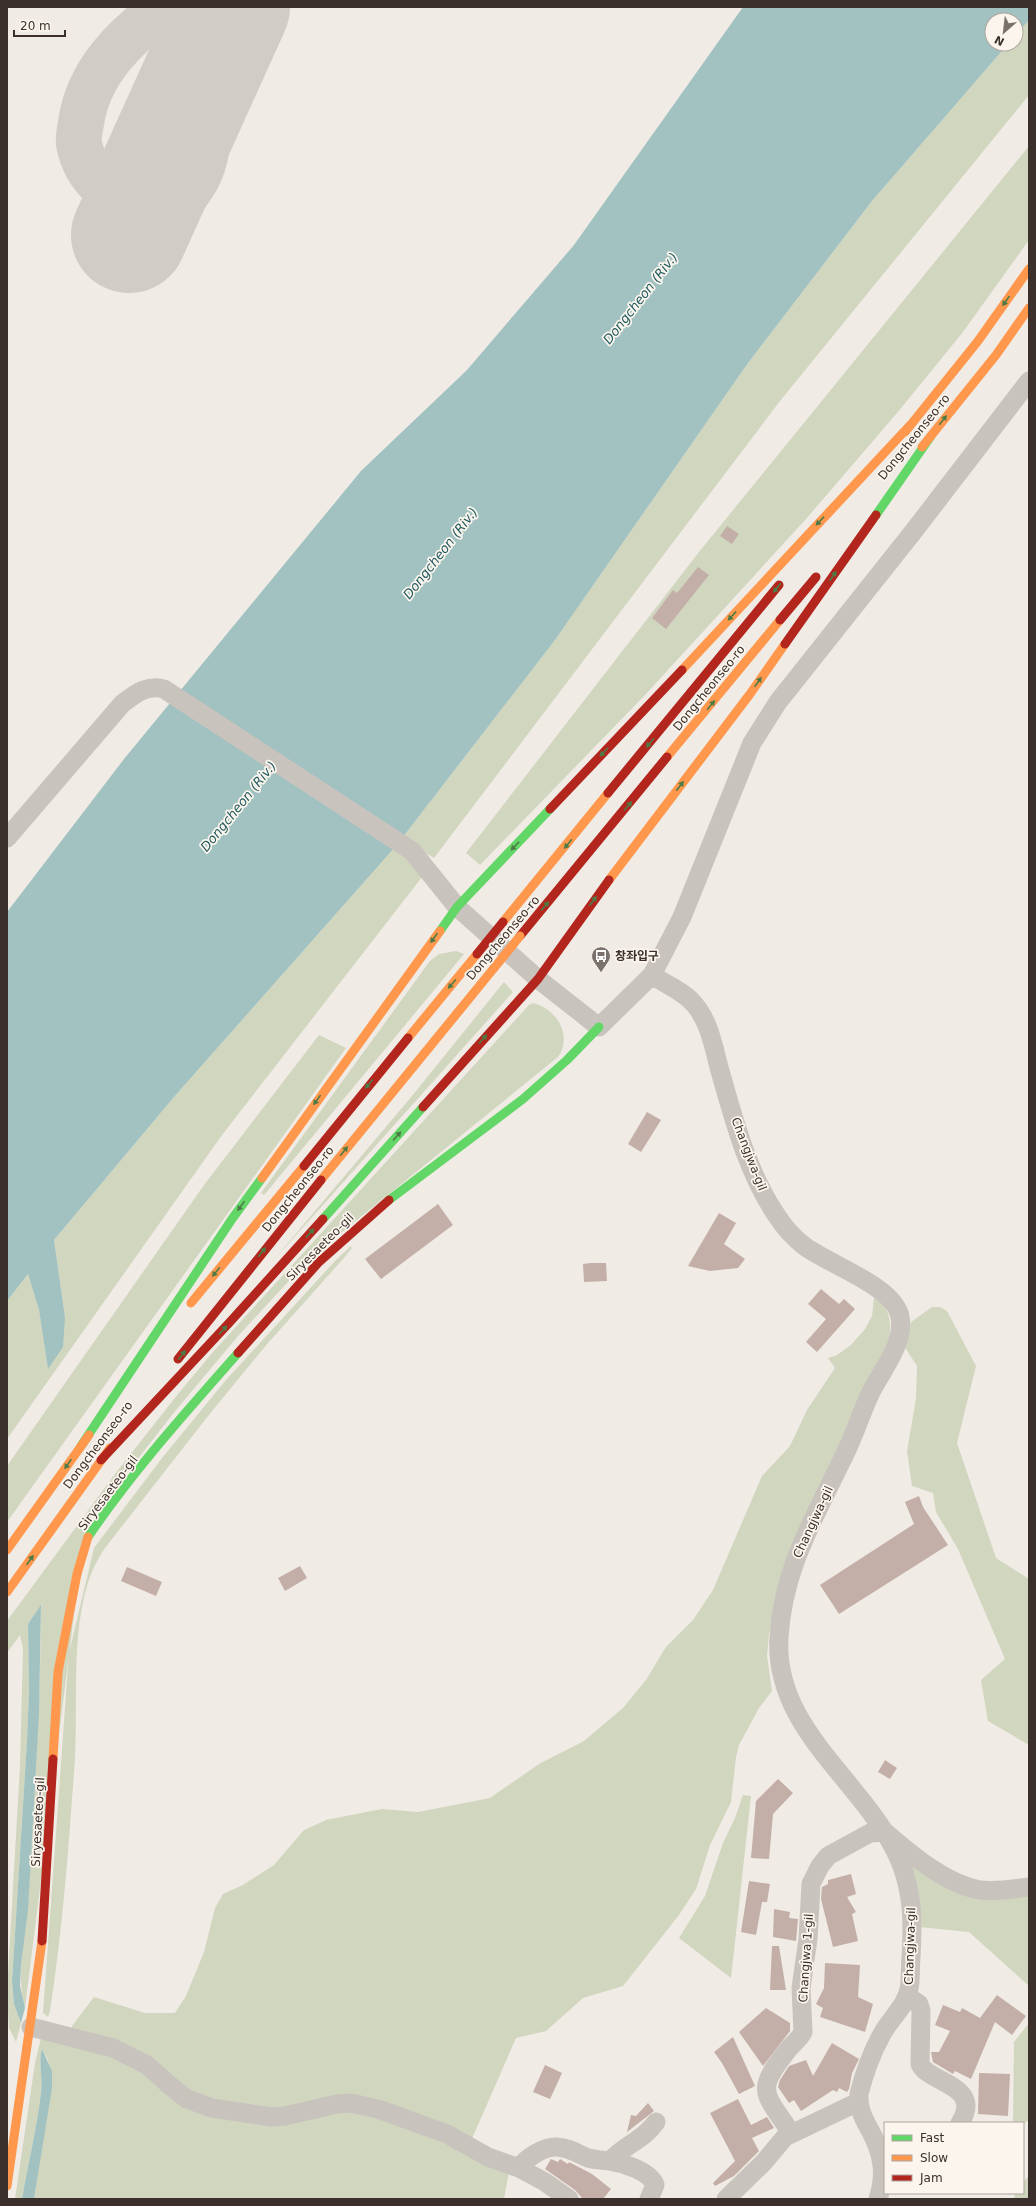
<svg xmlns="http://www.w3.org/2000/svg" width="1036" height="2206" font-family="'DejaVu Sans','Noto Sans KR',sans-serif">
	<rect width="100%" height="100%" fill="#f0ebe5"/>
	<!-- green -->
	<path fill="#d1d6bf" d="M1029,20V95L780,401L434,858L419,849L422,877L222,1135L7,1439V1301L28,1274L39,1310L48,1368L65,1317L54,1240L174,1097L396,846L555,640L748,363L872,201L1008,44H1016V35Z
		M1029,146V240L963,332L897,413L806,519L645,695L480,865L466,853L699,552Z
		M456,951L464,954L264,1195L261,1193L430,961L439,954Z
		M504,982L513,992L272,1262L412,1096Z
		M533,1003C557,1009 573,1036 558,1057L310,1258L238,1336L176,1410L85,1526L25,2008C15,1972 26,1938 28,1902C33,1803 41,1705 41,1606L28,1624L29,1691L27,1741L12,1981L14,2004L21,2023L16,2042L9,2028L7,1992L20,1766L23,1649L20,1635L7,1653V1621L115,1474L178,1394L213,1352L529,1005Z
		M319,1035L346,1048L7,1522V1466L204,1185Z
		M351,1246L352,1248L343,1259L268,1343L208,1416L105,1548C67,1601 79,1694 75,1758C69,1842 63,1927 50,2011L48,2017L43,2013L69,1653L94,1548L162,1458L226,1380L335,1261Z
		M874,1298C890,1305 892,1324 889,1339L848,1430L790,1549L769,1634L767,1656L772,1691L759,1708L739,1745L736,1757L731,1802L710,1845L696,1889L679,1915L623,1986L583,1998L546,2031L516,2038L471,2141L381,2106L285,2112L204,2098L72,2031V2026L94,1997L145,2013H175L186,1996L204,1952L215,1908L223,1894L243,1885L274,1865L304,1830L326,1820L382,1809L418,1812L490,1798L539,1764L584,1741L623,1708L646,1680L666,1647L693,1620L713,1590L762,1476L790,1446L807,1410L835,1368L828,1358L837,1355L851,1345L865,1329L872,1316Z
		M932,1307H940L947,1311L976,1366L957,1443L996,1558L1029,1579V1745L988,1721L981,1680L1005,1659L958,1549L936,1512L933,1493L912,1486L907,1451L916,1399L917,1366L904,1346L911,1322Z
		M743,1795L751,1796L731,1978L679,1938L705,1896L723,1843L735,1818Z
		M910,1859L938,1879L1029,1893V1986L969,1932L919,1927Z
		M1029,2023V2120L1023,2124L1013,2123L1014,2042Z
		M41,2038L123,2059L195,2108L324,2110L377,2113L509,2172L504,2199H34L52,2079L48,2060L42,2049C38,2065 43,2076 41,2092C37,2128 28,2163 22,2199H15L35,2063Z
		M1029,2176V2199H1014L1015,2193H1023V2182Z"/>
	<!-- water -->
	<path fill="#a1c2c1" d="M743,7H1029V20L1016,35V20H992V44H1008L872,201L748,363L555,640L396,846L174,1097L54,1240L65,1317L63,1347L48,1369L39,1310L28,1274L7,1301V912L124,759L361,471L467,370L574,245Z
		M41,1605L39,1714L28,1910L21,1965L20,1986L25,2008L21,2023L14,2004L12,1981L27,1741L29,1691L28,1624Z
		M42,2049L52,2071V2088L34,2199H22C28,2163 37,2128 41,2092C43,2076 38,2063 42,2049Z"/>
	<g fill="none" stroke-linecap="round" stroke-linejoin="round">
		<!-- taxiway -->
		<path stroke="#d0ccc6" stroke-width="46" d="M166,7C126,35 88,72 81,123C80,129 78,138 79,144C85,177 118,208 152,211C155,211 160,212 163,211C180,205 189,192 197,178C212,151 207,118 212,89C216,62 225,34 233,7"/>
		<!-- runway -->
		<path stroke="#d0ccc6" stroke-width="116" d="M129,235L232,7"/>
	</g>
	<!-- building -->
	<path fill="#c3afa7" d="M727,526L739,534L732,544L720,536Z
		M698,567L709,575L666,629L652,618L673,590L677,593Z
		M647,1112L661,1120L641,1152L628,1144Z
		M438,1204L453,1225L381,1279L365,1259Z
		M719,1213L736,1223L724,1244L745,1259L738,1268L710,1271L688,1266Z
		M591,1263H606L607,1281L584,1282L583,1264Z
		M821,1289L839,1304L844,1299L855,1309L817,1352L806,1342L826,1319L808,1304Z
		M919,1496L923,1507L948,1545L839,1614L820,1585L914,1524L905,1502Z
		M300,1566L307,1578L285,1591L278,1578Z
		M127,1567L162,1582L156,1596L121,1581Z
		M885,1760L897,1768L890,1779L878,1772Z
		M778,1779L793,1793L773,1814L769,1859L751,1858L756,1801Z
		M851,1874L856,1894L847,1897L856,1912L852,1914L858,1941L833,1947L821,1899L822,1887L828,1884V1880Z
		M749,1881L770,1884L767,1902H762L756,1935L741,1932Z
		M774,1909L790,1912L789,1918L798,1919L796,1941L773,1937Z
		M772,1946H779L786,1990H770Z
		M825,1963L860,1965L858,1997L873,2004L865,2032L820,2017L823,2008L816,2004L824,1988Z
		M997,1995L1026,2016L1012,2035L995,2022L971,2079L955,2071L953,2074L933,2062L931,2052H939L950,2031L935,2025L943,2005L960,2012L962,2008L980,2018Z
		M766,2008L790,2023V2031L763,2066L739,2032Z
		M733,2037L755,2086L739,2094L722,2063L714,2052Z
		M832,2043L859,2059L852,2073L849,2089L847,2092L839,2088L837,2092L833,2090L801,2111L794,2100L789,2103L778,2087L780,2080L789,2066L806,2060L813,2076Z
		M545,2065L562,2073L550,2099L533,2092Z
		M979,2073L1010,2074L1008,2116L978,2114Z
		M738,2099L751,2125L767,2117L774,2128L752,2138L759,2151L734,2176L715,2186L713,2183L735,2161L710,2113Z
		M648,2103L654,2111L627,2132L631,2115L636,2116Z
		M551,2159L558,2162L560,2159L568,2164L569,2162L592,2174L611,2189L603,2199H583L575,2190L545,2169Z"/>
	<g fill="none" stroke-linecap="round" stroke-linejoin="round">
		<!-- street -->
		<path stroke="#c9c3be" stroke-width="19" d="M7,838L122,704C135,694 147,684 164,689L412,851L457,907L538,979L599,1027L652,975L682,917L752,743L778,702L913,532L1029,381
			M652,975C666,985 684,991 695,1005C710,1023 714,1049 720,1071C734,1120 748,1174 777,1216C784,1227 793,1237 803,1245C827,1264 895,1286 900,1317C905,1343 881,1372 870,1394C860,1416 853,1439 842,1460C814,1519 783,1569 779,1637C773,1731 867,1783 900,1861C913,1893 913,1923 911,1957C910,1967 911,1979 909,1989C906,2006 890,2019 882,2034C872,2052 864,2074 859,2094C858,2110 864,2119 871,2132C883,2155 886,2175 878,2199
			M907,1996L919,2004L921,2011L920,2064C928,2083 984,2085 960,2123
			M31,2027L113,2048L147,2065L168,2084L187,2099L212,2108L271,2117L285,2116L337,2104L351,2103L378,2109L447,2134L488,2157L519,2168L545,2182L569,2199
			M791,2133C765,2093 754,2092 787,2051C792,2044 799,2040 803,2032L801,1988L808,1939L811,1884L820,1866L828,1856L870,1833L885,1832C911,1854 945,1884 980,1890C996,1892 1013,1889 1029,1887
			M610,2161C624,2145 644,2140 656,2122
			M519,2168C526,2158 543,2147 556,2147C568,2147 578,2154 588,2158C595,2160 602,2160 610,2161C623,2163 650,2171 655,2185L649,2199
			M726,2199L764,2162L785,2137L858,2102"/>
		<!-- fast -->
		<path stroke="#63d668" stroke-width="9" d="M876,515L931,436
			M440,931L457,907L550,809
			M389,1200L523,1099L567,1060L599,1027
			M323,1219L423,1107
			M81,1446L232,1219L262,1178
			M88,1537C132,1472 186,1412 238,1353"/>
		<!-- slow -->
		<path stroke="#ff974d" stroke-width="9" d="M905,432L978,341L1029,269
			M922,447L996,355L1029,308
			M682,670L914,421
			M667,757L780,620
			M609,880L750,694L785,644
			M503,922L608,793
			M408,1038L477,954
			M262,1178L440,931
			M321,1180L494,968
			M191,1303L304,1166
			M7,1550L89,1435
			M7,1592L110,1448
			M53,1759L58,1672L77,1574L88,1537
			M7,2186L42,1941"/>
		<!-- jam -->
		<path stroke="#b3261e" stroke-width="9" d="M780,620L816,577
			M785,644L876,515
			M608,793L779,585
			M550,809L682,670
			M520,936L667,757
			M423,1107L538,979L609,880
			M304,1166L408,1038
			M238,1353L318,1263L389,1200
			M178,1359L321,1180
			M101,1460L229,1323L323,1219
			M42,1941L53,1759"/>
		<!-- slow-bridge -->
		<path stroke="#ff974d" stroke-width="9" d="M494,968L520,936"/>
		<!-- jam-bridge -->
		<path stroke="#b3261e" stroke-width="9" d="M477,954L503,922"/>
	</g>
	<!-- one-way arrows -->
	<defs><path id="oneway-solid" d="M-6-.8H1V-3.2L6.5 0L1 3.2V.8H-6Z"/></defs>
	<g fill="#4d7b46">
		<use href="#oneway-solid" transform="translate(1006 301) rotate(125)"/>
		<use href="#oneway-solid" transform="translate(943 420) rotate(-52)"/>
		<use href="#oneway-solid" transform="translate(820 521) rotate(133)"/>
		<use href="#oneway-solid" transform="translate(833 576) rotate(-55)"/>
		<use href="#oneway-solid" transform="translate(777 588) rotate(129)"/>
		<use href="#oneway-solid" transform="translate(732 616) rotate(133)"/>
		<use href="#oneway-solid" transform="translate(758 682) rotate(-55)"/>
		<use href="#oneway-solid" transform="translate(711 705) rotate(-51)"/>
		<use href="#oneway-solid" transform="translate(650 743) rotate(129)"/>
		<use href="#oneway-solid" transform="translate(604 752) rotate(134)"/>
		<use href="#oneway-solid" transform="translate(680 786) rotate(-53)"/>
		<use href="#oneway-solid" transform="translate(628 806) rotate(-50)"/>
		<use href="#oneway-solid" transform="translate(568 844) rotate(129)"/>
		<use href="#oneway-solid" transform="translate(515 846) rotate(134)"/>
		<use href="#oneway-solid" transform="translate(593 901) rotate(-53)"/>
		<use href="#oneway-solid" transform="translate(545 906) rotate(-50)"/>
		<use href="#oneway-solid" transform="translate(434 938) rotate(126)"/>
		<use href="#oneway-solid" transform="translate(452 984) rotate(130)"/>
		<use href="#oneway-solid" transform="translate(483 1039) rotate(-48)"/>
		<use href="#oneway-solid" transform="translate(369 1084) rotate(130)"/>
		<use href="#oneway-solid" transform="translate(317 1100) rotate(126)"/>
		<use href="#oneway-solid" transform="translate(397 1136) rotate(-48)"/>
		<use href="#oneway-solid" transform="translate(344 1151) rotate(-51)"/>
		<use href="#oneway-solid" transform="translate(241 1206) rotate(126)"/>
		<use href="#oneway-solid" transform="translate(310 1233) rotate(-48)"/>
		<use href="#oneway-solid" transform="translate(262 1252) rotate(-51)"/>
		<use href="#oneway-solid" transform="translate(216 1272) rotate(129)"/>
		<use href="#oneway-solid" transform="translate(223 1330) rotate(-47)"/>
		<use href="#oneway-solid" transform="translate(182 1355) rotate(-53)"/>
		<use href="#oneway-solid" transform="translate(68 1464) rotate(125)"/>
		<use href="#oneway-solid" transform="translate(30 1560) rotate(-55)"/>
	</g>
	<!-- icons -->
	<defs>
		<g id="bus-pin" transform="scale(1)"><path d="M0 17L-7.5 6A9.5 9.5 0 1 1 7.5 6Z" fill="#7a716c" stroke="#fbf5ee"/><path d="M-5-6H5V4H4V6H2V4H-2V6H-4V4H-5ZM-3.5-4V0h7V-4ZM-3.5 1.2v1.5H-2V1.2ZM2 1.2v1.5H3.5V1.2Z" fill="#fff"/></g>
	</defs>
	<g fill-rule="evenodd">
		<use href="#bus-pin" x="601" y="956"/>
	</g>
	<g text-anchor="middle" stroke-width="3.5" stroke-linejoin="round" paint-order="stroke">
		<!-- street labels -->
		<g font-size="12" fill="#3b302b" stroke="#fbf5ee">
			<text transform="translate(914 437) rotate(-51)" y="4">Dongcheonseo-ro</text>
			<text transform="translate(709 688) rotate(-51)" y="4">Dongcheonseo-ro</text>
			<text transform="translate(503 938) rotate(-50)" y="4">Dongcheonseo-ro</text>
			<text transform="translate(749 1154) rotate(69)" y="4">Changjwa-gil</text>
			<text transform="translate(298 1189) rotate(-51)" y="4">Dongcheonseo-ro</text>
			<text transform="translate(320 1247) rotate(-45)" y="4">Siryesaeteo-gil</text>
			<text transform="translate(98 1445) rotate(-53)" y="4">Dongcheonseo-ro</text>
			<text transform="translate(108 1493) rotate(-53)" y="4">Siryesaeteo-gil</text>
			<text transform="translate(813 1522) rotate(-65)" y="4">Changjwa-gil</text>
			<text transform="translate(38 1822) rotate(-87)" y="4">Siryesaeteo-gil</text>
			<text transform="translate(910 1946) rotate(-88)" y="4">Changjwa-gil</text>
			<text transform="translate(806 1958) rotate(-86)" y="4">Changjwa 1-gil</text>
		</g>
		<!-- poi labels -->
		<g font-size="12" font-weight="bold" fill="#3b302b" stroke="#fbf5ee" text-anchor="start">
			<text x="615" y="960">창좌입구</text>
		</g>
		<!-- water labels -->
		<g font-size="13" font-style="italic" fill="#1f5a5e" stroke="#fbf5ee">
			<text transform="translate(640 298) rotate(-52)" y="5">Dongcheon (Riv.)</text>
			<text transform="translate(440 553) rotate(-52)" y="5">Dongcheon (Riv.)</text>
			<text transform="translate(238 806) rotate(-51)" y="5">Dongcheon (Riv.)</text>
		</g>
	</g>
	<!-- border -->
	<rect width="1036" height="2206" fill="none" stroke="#3b302b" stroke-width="16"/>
	<!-- legend -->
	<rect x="884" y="2122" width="140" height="72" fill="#fbf5ee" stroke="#aea6a0"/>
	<rect x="892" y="2135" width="20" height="6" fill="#63d668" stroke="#aea6a0"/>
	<text x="920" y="2142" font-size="12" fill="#3b302b">Fast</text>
	<rect x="892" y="2155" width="20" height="6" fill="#ff974d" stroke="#aea6a0"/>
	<text x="920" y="2162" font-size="12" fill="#3b302b">Slow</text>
	<rect x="892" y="2175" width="20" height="6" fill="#b3261e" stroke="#aea6a0"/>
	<text x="920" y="2182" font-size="12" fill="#3b302b">Jam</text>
	<!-- north arrow -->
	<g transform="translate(1004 32) rotate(208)"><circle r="19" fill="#fbf5ee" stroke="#aea6a0"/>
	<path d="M0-3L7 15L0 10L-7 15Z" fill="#7a716c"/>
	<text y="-6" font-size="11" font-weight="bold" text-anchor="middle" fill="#3b302b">N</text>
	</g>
	<!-- scale -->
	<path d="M14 30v6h51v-6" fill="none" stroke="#3b302b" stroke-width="2"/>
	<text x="20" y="30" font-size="12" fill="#3b302b" stroke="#fbf5ee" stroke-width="3" paint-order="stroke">20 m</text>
</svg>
